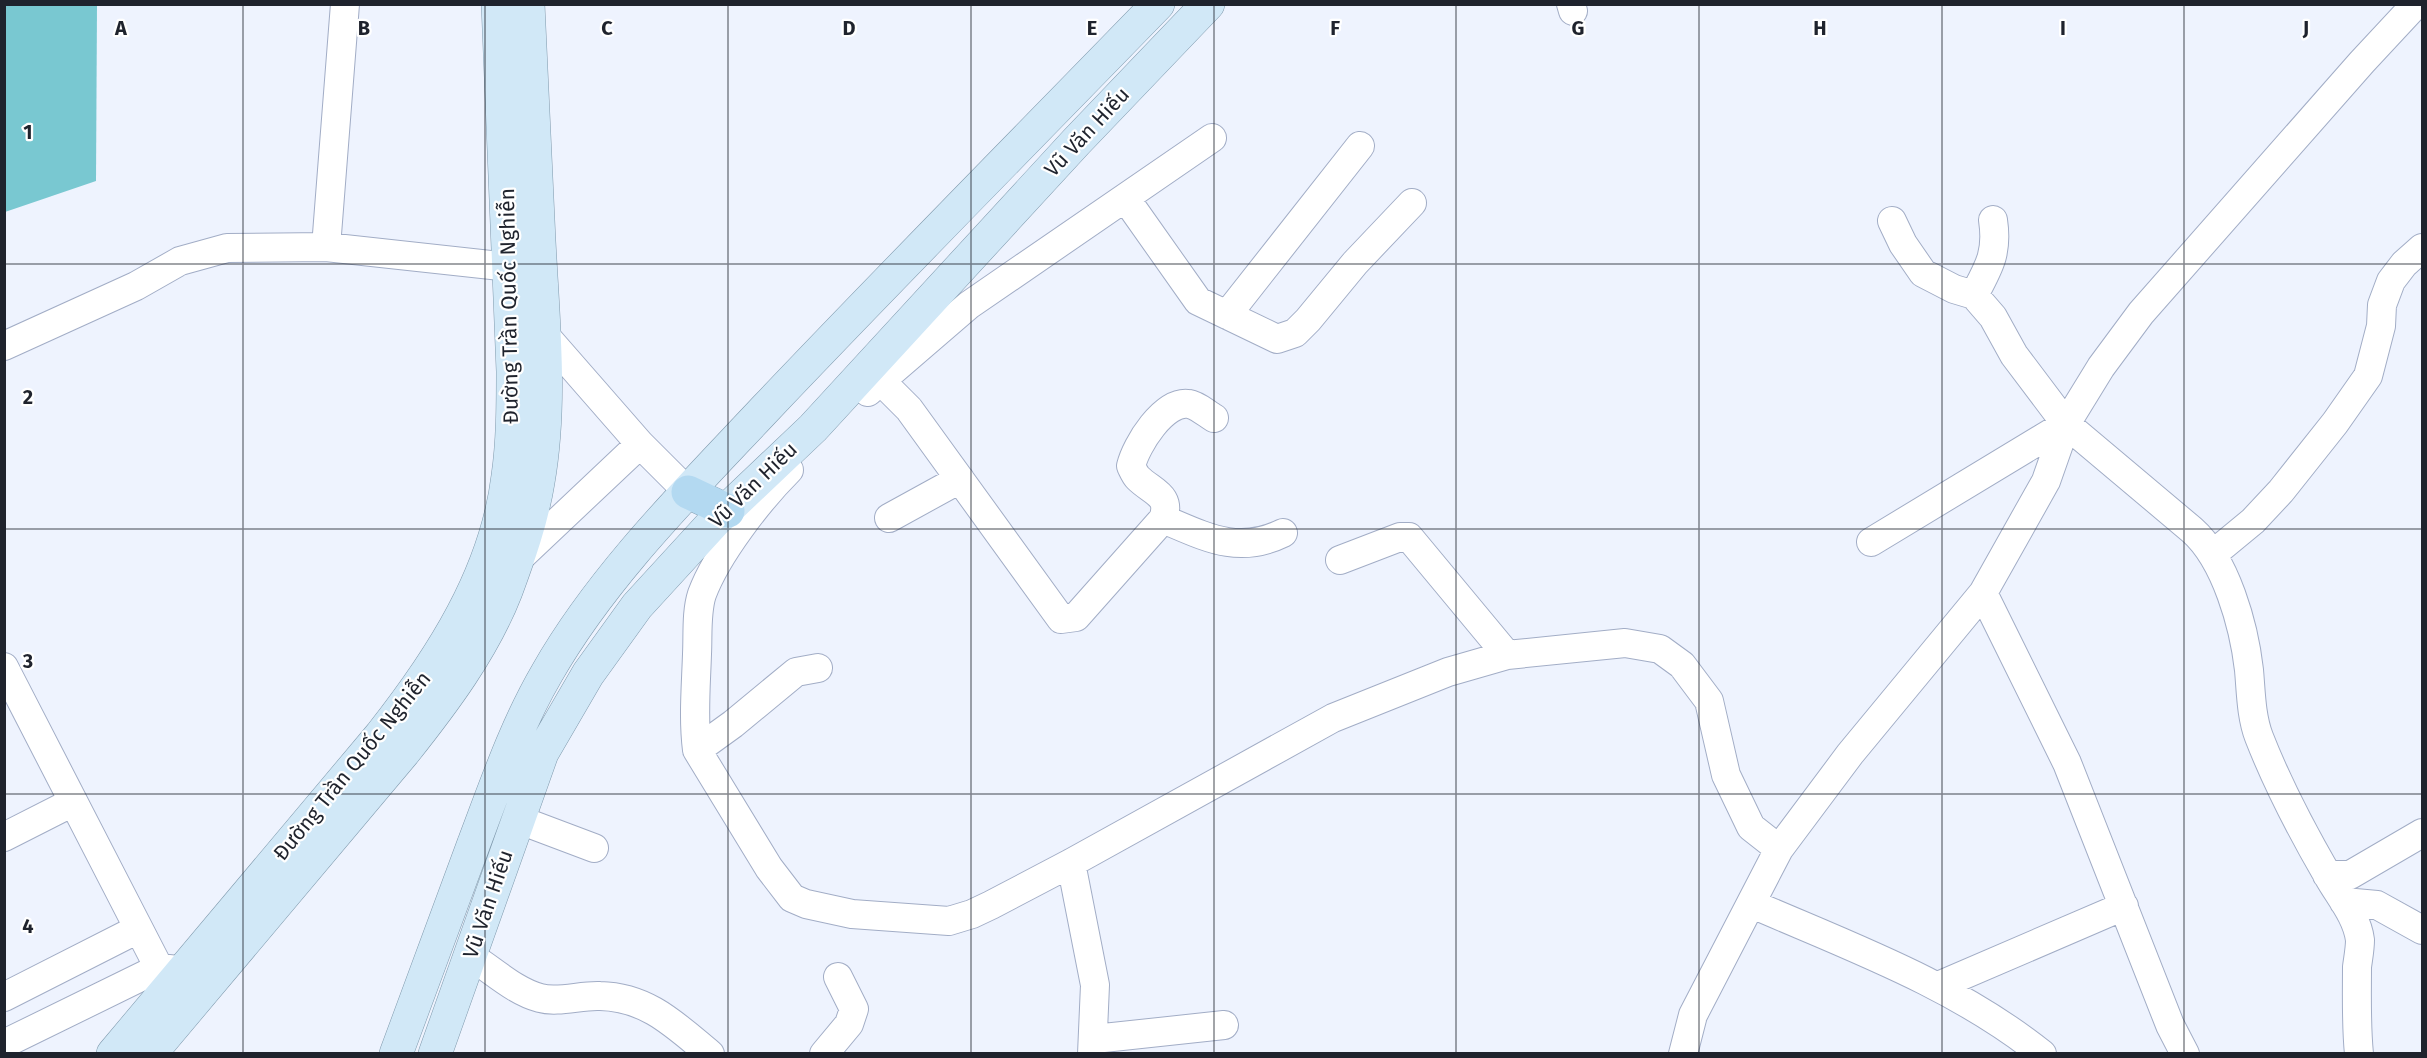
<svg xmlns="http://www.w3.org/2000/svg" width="2427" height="1058" font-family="'Fira Sans',sans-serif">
	<rect width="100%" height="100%" fill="#eef3fe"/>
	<!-- water -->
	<path fill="#79c8d1" d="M4,5H97L96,181L5,212Z"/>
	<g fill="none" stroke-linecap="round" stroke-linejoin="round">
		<!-- minor casing -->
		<g stroke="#a2adc6" stroke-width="30">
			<path id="minor" d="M1571,4L1573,11
				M1126,199L1198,301L1277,339L1295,333L1308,320L1355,263L1412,203
				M1892,221L1903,244L1923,273L1954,289L1974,295L1993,317L2014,355L2066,424L2192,530C2226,560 2244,626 2249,670C2251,692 2251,716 2259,737C2277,783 2303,833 2328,876C2339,896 2357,916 2360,940C2360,949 2358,959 2357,967C2357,996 2356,1025 2359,1054
				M326,247L345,4
				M1974,295C1989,267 1998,253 1993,220
				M1227,315L1360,146
				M543,333L640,444L688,492
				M4,346L136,286L180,261L227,248L326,247L510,267
				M880,380L909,409L1061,619L1076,617L1163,519C1172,495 1152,492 1138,478C1135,475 1133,470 1131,466C1136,445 1164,400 1189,404C1197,405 1207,414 1214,418
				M868,392L969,305L1212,138
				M789,470C759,500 717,554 702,594C696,612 698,635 697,654C696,686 693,718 697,750L769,868L792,898L806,904L852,914L949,921L972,914L991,905L1071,863L1333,718L1448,672L1507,655L1625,643L1660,649L1682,665L1709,701L1726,775L1751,827L1779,849
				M889,518L960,479
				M1163,519C1206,537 1238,555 1283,533
				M1871,542L2066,424
				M2213,554L2253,521L2281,491L2335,423L2368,376L2381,326L2382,305L2391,281L2404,264L2422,248
				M1340,560L1400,537H1409L1507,655
				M516,561L640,444
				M1983,593L2067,763L2170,1025L2185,1054
				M4,667L159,968
				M697,750L733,724L796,672L818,668
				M517,819L594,848
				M4,837L73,802
				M1071,863L1095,985L1092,1054
				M2327,875H2350L2422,833
				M2344,902L2377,905L2422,930
				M1752,904C1851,947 1956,985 2042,1054
				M470,956C493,970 514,991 540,998C558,1003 581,995 600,996C648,997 676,1026 710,1054
				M1938,986L2124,906
				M4,997L138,929
				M1094,1039L1224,1025
				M4,1044L159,968L178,970
				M824,1054L849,1024L854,1009L838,977
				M1683,1054L1693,1015L1779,849L1850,754L1983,593L2046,481L2066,424L2101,367L2141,313L2362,62L2416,4"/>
		</g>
		<!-- major casing -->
		<g stroke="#7f99ac" stroke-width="34">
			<path id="major" d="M113,1054L381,735C441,659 496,574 508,476C513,441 513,406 513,371L498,4
				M150,1054L404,752C443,703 483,650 506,591C519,556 532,519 538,482C552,403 543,320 539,241C535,162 531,83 528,4
				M396,1054C422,983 448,913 474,843C496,785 516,726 547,673C602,576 690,489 766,408C895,272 1027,139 1158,4
				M435,1054L542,753L588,674L637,606L714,522L813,428L1076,142L1208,4"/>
		</g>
		<!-- highway casing -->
		<g stroke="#7f99ac" stroke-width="34">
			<path id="highway" d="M688,492L728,511"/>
		</g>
		<!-- minor -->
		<use href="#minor" stroke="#fff" stroke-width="28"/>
		<!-- major -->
		<use href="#major" stroke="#d1e8f7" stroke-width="33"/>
		<!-- highway -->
		<use href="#highway" stroke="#b3d9f1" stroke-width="33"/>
	</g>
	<!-- grid -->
	<path fill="none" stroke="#1f232d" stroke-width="1.5" stroke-opacity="0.55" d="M243,4V1054M485,4V1054M728,4V1054M971,4V1054M1214,4V1054M1456,4V1054M1699,4V1054M1942,4V1054M2184,4V1054M4,264H2422M4,529H2422M4,794H2422"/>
	<g text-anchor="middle" stroke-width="4.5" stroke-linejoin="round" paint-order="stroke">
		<!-- street labels -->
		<g font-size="21" fill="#1f232d" stroke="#fff">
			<text transform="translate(1087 132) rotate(-47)" y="7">Vũ Văn Hiếu</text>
			<text transform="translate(509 306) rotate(-91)" y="7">Đường Trần Quốc Nghiễn</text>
			<text transform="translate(753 485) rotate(-44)" y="7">Vũ Văn Hiếu</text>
			<text transform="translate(352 766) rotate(-51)" y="7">Đường Trần Quốc Nghiễn</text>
			<text transform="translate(488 904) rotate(-71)" y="7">Vũ Văn Hiếu</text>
		</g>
	</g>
	<g font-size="20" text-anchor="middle" font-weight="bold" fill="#1f232d" stroke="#fff" stroke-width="4.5" stroke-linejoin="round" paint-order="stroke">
		<text x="121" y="35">A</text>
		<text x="364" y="35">B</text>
		<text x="607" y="35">C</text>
		<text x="849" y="35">D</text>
		<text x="1092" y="35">E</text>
		<text x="1335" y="35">F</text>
		<text x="1578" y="35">G</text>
		<text x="1820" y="35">H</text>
		<text x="2063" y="35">I</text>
		<text x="2306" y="35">J</text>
		<text x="28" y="139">1</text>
		<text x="28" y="404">2</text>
		<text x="28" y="668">3</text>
		<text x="28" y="933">4</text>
	</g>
	<!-- border -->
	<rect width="2427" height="1058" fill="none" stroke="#1f232d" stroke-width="12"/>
</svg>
